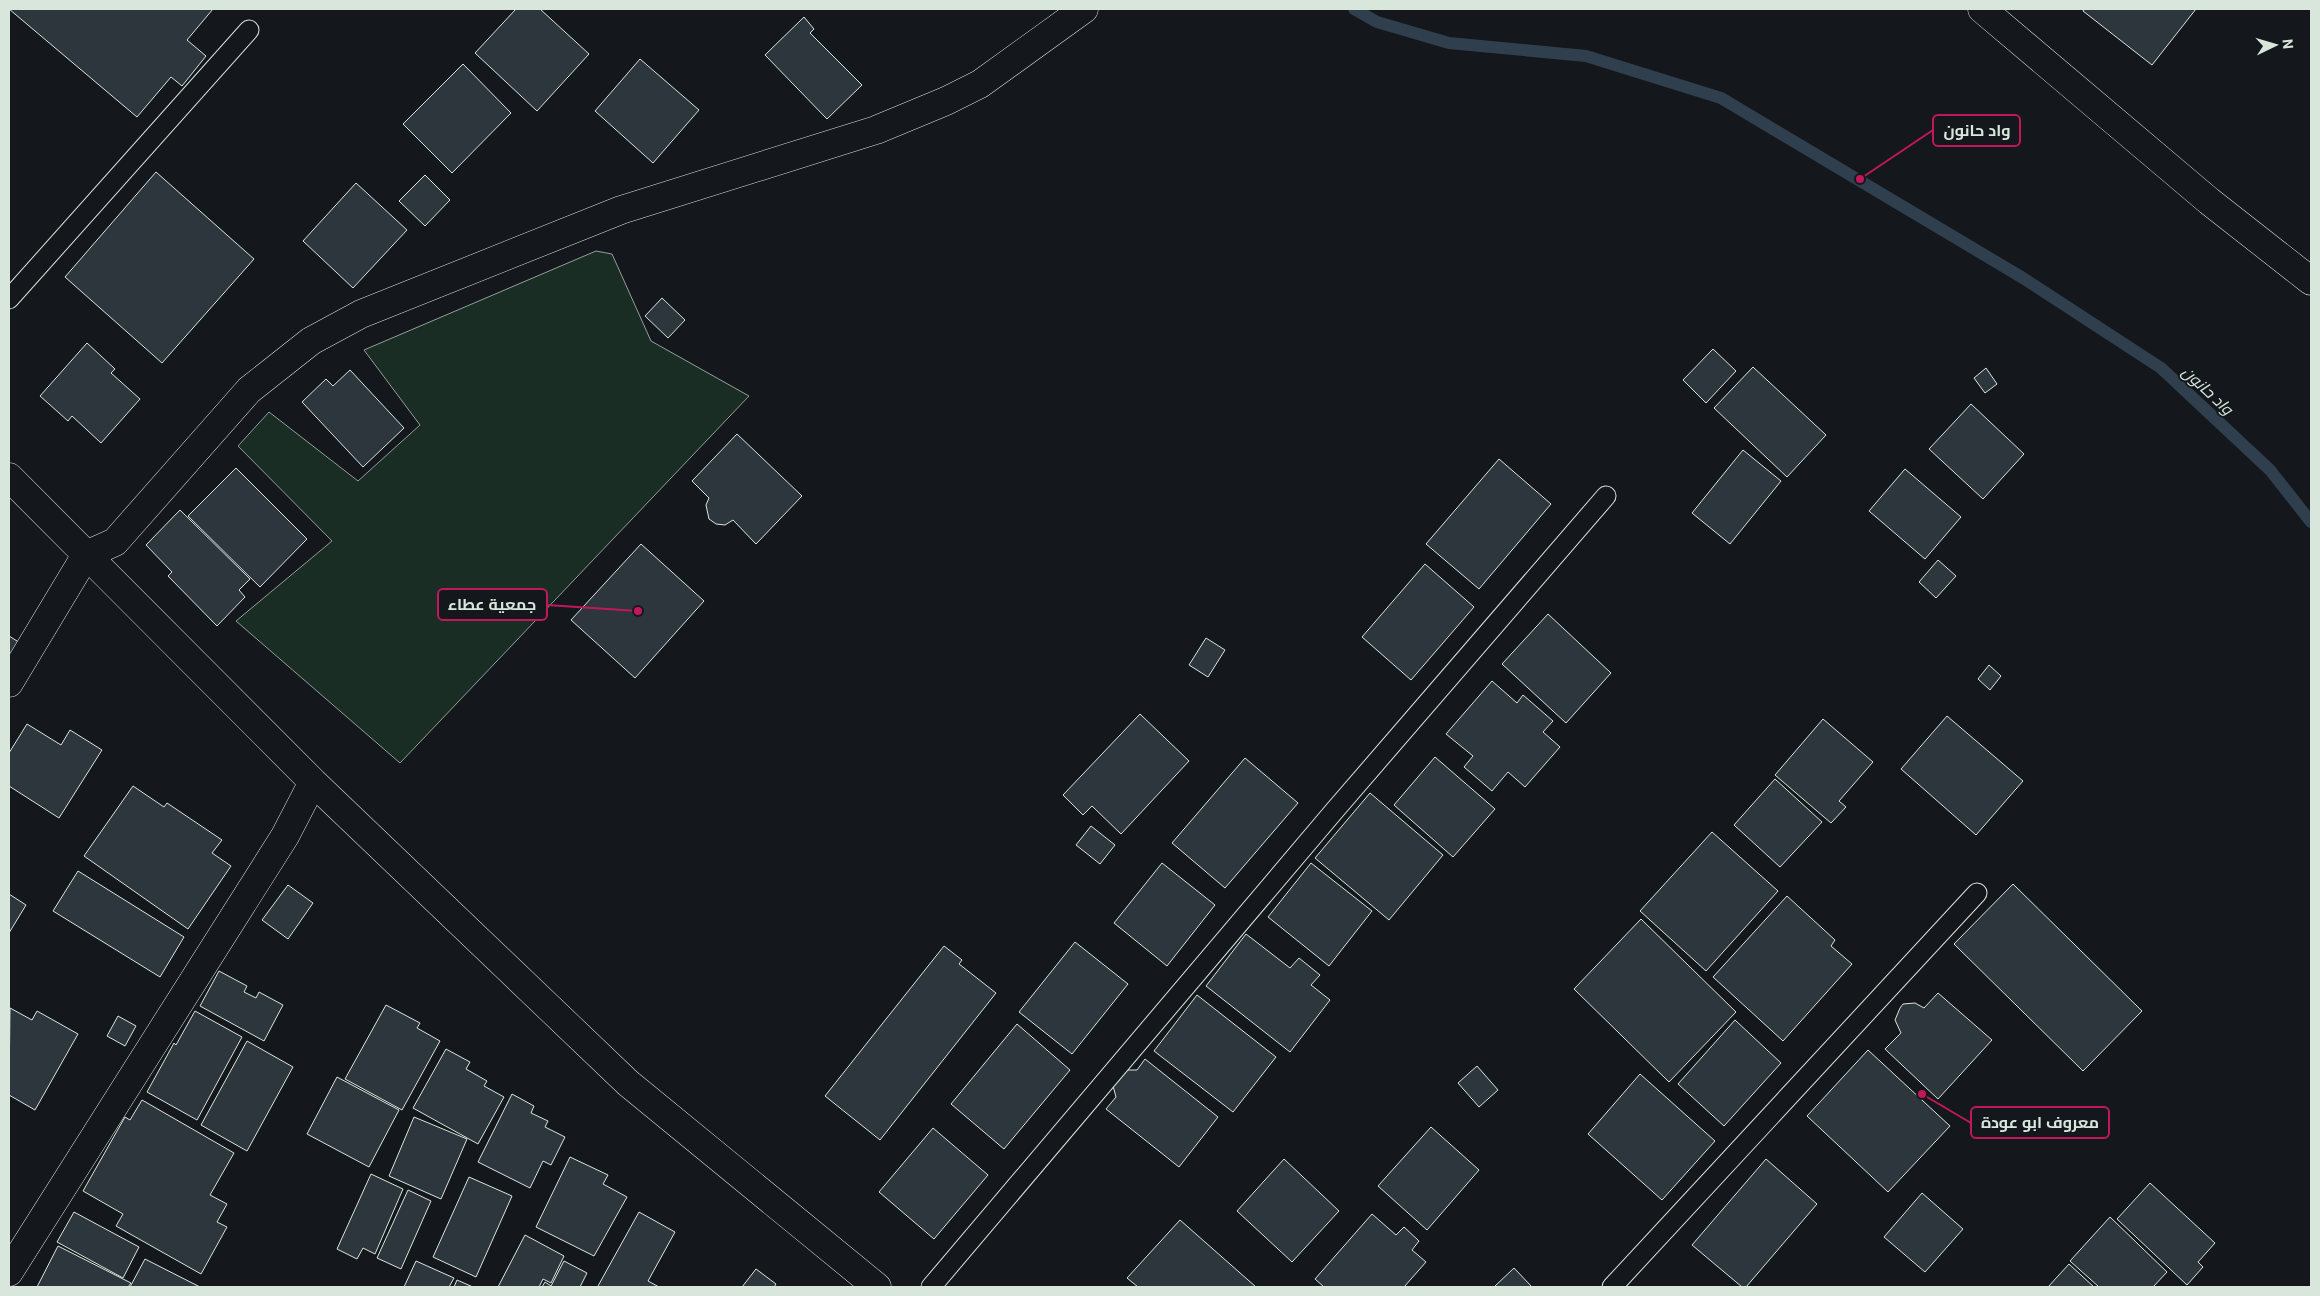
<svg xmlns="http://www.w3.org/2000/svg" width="2320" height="1296" font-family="Roboto,Cairo,sans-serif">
	<rect width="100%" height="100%" fill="#14181c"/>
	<!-- green -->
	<path fill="#1a2d24" stroke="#939e99" d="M596,251L612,254L651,341L749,396L400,763L236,621L332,541L238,446L269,412L358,481L420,425L364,350Z"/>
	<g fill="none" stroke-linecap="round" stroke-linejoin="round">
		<!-- stream -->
		<path stroke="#2f3f4d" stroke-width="12" d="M1354,9L1377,22L1449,43L1586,56L1721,98L2023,278L2161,368L2270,470L2311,522"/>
	</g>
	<!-- building -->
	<path fill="#2c363c" stroke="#d8e6dc" d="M9,9H213L187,40L206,56L182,86L171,77L137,117Z
		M516,9H540L589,54L537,111L475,53Z
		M2084,9H2196L2152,65L2083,11Z
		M804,17L814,29L810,33L862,85L827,119L765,55Z
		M640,59L699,110L653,163L595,111Z
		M463,64L511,113L452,173L403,124Z
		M156,172L254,259L162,363L65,277Z
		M425,175L450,200L425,226L399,201Z
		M356,183L407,230L353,288L303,241Z
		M662,298L685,320L668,338L645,316Z
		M87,343L115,369L111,373L140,399L101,443L72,416L68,421L40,396Z
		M1713,349L1736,371L1706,403L1683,380Z
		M1753,367L1826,435L1787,477L1714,408Z
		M1986,368L1997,384L1985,393L1974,378Z
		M350,370L404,428L363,467L302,402L326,379L333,386Z
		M1971,404L2024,454L1983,499L1929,449Z
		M737,434L802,496L756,544L733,520L725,525L716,524L709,519L706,505L709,498L692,481Z
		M1743,450L1781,481L1730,544L1692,513Z
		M1499,459L1551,504L1479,589L1426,544Z
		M236,468L307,539L260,587L188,516Z
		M1905,469L1961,517L1925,559L1869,511Z
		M180,510L250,579L239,590L245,597L217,626L168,576L172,572L146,545Z
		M641,544L704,601L635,678L571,620Z
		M1938,560L1956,576L1936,598L1919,582Z
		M1425,564L1474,607L1411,680L1362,637Z
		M1548,614L1611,673L1566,723L1502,664Z
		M9,636L25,646L9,673Z
		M1206,638L1225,650L1208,677L1189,665Z
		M1989,665L2001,676L1990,690L1978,679Z
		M1492,681L1517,703L1523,695L1553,721L1543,732L1560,747L1525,787L1508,772L1492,791L1464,767L1473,756L1446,734Z
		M1140,714L1189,761L1121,834L1092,806L1083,815L1063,795Z
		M1947,716L2023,781L1976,835L1901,769Z
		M1823,719L1873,762L1839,801L1846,807L1831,823L1775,775Z
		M27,724L61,745L70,730L102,750L59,818L9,786V753Z
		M1435,757L1495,809L1453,857L1394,805Z
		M1245,758L1298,803L1225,888L1172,843Z
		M1775,779L1822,822L1780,867L1734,825Z
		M133,786L164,807L167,803L222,840L212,853L231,866L188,929L84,856Z
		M1370,793L1443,855L1389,920L1315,858Z
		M1091,826L1115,845L1100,864L1076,845Z
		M1712,832L1778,891L1706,971L1640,911Z
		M1162,863L1215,905L1167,966L1114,923Z
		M1311,863L1372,911L1329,966L1268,917Z
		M78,871L184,937L160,977L53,911Z
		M2013,884L2142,1011L2083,1071L1954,944Z
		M288,885L313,903L288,939L262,920Z
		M9,894L26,905L9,933Z
		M1787,896L1835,940L1831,946L1852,964L1783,1041L1713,977Z
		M1641,919L1736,1012L1669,1082L1574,989Z
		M1246,934L1290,968L1299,958L1320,975L1311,985L1330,1000L1290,1052L1206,986Z
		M1075,942L1128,984L1072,1054L1019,1012Z
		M944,946L962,960L959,964L996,993L880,1140L825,1096Z
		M219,971L247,986L244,992L256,998L259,992L283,1005L264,1041L200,1006Z
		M1938,993L1992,1040L1938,1099L1885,1049L1901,1033L1895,1020L1900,1008L1903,1004L1915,1003L1924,1008Z
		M1197,995L1276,1057L1233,1112L1154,1051Z
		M386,1005L420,1023L417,1028L440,1041L402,1110L345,1079Z
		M10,1008L32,1020L37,1011L78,1034L35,1110L9,1095Z
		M195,1011L242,1037L197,1120L147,1092L174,1043L176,1045Z
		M118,1016L136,1026L125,1046L107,1036Z
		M1735,1020L1781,1063L1724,1126L1678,1084Z
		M1017,1024L1070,1070L1004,1149L951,1104Z
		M247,1041L293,1067L247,1151L201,1125Z
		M446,1049L470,1062L466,1069L487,1081L484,1086L504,1097L478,1144L413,1108Z
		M1868,1050L1950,1126L1888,1192L1807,1116Z
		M1145,1059L1218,1117L1179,1167L1106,1109L1116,1097L1113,1086L1125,1070H1137Z
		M1477,1066L1498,1090L1479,1107L1458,1083Z
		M1640,1074L1715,1141L1662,1200L1588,1134Z
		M337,1077L399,1110L369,1167L307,1134Z
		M512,1094L534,1106L531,1113L548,1121L545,1127L565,1137L551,1165L543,1161L530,1188L478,1162Z
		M142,1100L234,1153L210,1195L227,1204L217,1222L227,1227L201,1274L116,1226L123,1214L83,1191L125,1117L130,1120Z
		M414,1117L467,1139L441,1199L389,1176Z
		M1431,1127L1479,1170L1427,1230L1378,1186Z
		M933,1128L988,1175L934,1239L879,1192Z
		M570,1157L608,1175L603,1184L627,1197L594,1256L536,1227Z
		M1284,1159L1339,1211L1292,1262L1237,1211Z
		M1766,1159L1817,1204L1746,1287H1742L1692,1245Z
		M371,1174L403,1189L375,1254L363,1248L357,1259L337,1249Z
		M469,1177L512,1196L476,1277L433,1257Z
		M2150,1183L2215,1243L2198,1262L2203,1267L2187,1285L2117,1219Z
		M408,1190L431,1201L401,1269L377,1258Z
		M1922,1193L1963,1229L1925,1272L1884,1237Z
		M74,1212L139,1247L123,1278L57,1242Z
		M639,1212L675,1232L648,1281L659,1287H599L598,1286Z
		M1372,1214L1396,1235L1404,1227L1419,1241L1412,1250L1426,1262L1404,1287H1324L1315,1279Z
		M2110,1217L2167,1272L2153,1287H2099L2070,1261Z
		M1180,1220L1256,1287H1138L1127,1278Z
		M525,1235L564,1256L551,1283L543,1279L539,1287H498Z
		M58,1246L131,1283L128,1287H37Z
		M145,1259L200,1287H130Z
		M416,1261L454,1278L449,1287H404Z
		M564,1261L587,1273L580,1287H542L545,1282L551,1286Z
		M2069,1264L2094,1287H2048Z
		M1514,1268L1532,1287H1494Z
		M756,1269L776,1284L774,1287H742Z
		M457,1280L473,1287H454Z"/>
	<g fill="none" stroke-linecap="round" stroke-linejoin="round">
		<!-- service casing -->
		<g stroke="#d8e6dc" stroke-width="21">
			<path id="service" d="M9,299L249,30
				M931,1287L1335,810L1606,496
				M1612,1287L1977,893"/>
		</g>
		<!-- minor casing -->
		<g stroke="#d8e6dc" stroke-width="29">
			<path id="minor" d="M1982,9L2209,201L2311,281
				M9,477L313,782L628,1083L877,1287
				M9,683L86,555L115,542L249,390L311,341L361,314L621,210L876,130L946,101L980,84L1084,9
				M9,1272L285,836L313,782"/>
		</g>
		<!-- service -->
		<use href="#service" stroke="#14181c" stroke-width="19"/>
		<!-- minor -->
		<use href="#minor" stroke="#14181c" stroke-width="28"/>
	</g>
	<g text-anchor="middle" stroke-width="4" stroke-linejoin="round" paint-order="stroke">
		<!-- water labels -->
		<g font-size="16" font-style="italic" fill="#d8e6dc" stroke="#14181c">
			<text transform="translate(2208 390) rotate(43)" y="6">واد حانون</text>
		</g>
	</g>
	<!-- callouts -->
	<path fill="none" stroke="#c2185b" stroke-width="2" d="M1860 179L1933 130M638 611L547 605M1922 1094L1971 1123"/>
	<g fill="#c2185b" stroke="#14181c" stroke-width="2">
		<circle cx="1860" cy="179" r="5"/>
		<circle cx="638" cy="611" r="5"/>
		<circle cx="1922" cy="1094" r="5"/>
	</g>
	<g fill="#14181c" stroke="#c2185b" stroke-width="2">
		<rect x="1933" y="115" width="87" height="31" rx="5"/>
		<rect x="438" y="589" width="109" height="31" rx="5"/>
		<rect x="1971" y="1107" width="138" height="31" rx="5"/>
	</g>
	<g font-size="16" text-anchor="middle" font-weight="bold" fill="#d8e6dc">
		<text x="1977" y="136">واد حانون</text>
		<text x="492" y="610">جمعية عطاء</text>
		<text x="2040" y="1128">معروف ابو عودة</text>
	</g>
	<!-- border -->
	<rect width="2320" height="1296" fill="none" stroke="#d8e6dc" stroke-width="20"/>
	<!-- north arrow -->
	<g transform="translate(2275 45) rotate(85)" stroke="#14181c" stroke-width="4" paint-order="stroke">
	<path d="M0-4L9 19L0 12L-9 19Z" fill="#d8e6dc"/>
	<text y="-8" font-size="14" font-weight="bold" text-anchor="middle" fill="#d8e6dc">N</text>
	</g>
</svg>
